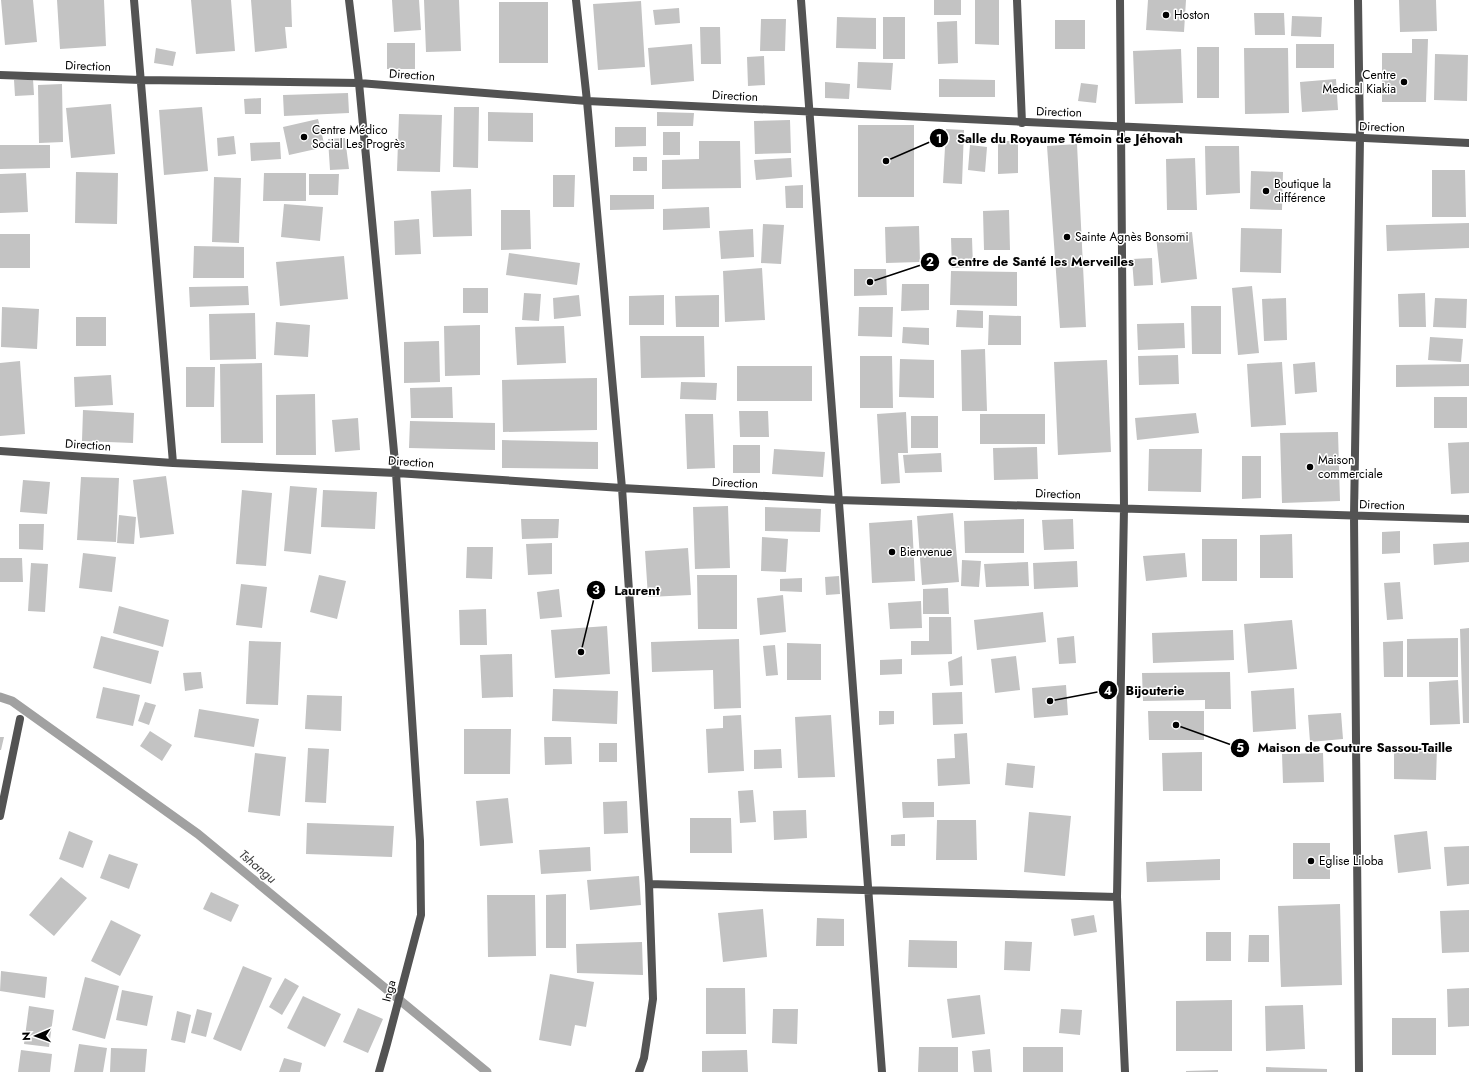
<svg xmlns="http://www.w3.org/2000/svg" width="1469" height="1072" font-family="Jost,sans-serif">
	<rect width="100%" height="100%" fill="#fff"/>
	<g fill="none" stroke-linecap="round" stroke-linejoin="round">
		<!-- stream -->
		<path stroke="#a1a1a1" stroke-width="9" d="M0,697L12,701L198,834L487,1072"/>
	</g>
	<!-- building -->
	<path fill="#c3c3c3" d="M1,0H33L37,42L5,45Z
		M57,0H104L106,46L60,49Z
		M191,0H231L235,51L196,54Z
		M251,0H291L292,27H285L287,48L255,52Z
		M392,0H419L421,30L394,32Z
		M424,0H459L461,51L426,52Z
		M934,0H961V15H934Z
		M975,0H999V45L975,44Z
		M1148,0H1186L1184,32L1146,30Z
		M1399,0H1436L1437,31L1400,32Z
		M641,1L645,67L598,70L593,4Z
		M499,2H548V63H499Z
		M679,8L680,23L655,25L653,10Z
		M1254,13H1284L1285,35H1255Z
		M1292,16L1322,17L1321,37L1291,36Z
		M837,17L876,18V49L836,48Z
		M883,17H905V59H883Z
		M761,19H786L785,51H760Z
		M1055,20H1085V49H1055Z
		M957,21L958,63L938,64L937,22Z
		M700,27H720L721,64H701Z
		M1412,39H1428L1426,102H1382V53H1412Z
		M387,43H415V69H387Z
		M692,44L694,81L651,85L648,48Z
		M1296,44H1334V68H1296Z
		M1197,47H1219V98H1197Z
		M156,48L176,52L173,66L154,63Z
		M1244,48H1288L1289,113L1245,114Z
		M1181,49L1183,103L1135,104L1133,51Z
		M1435,54L1468,55L1467,101L1434,100Z
		M764,56L765,85L748,86L747,57Z
		M858,62L893,63L891,90L857,88Z
		M33,79L34,95L15,96L14,80Z
		M939,79L995,80V97H939Z
		M1336,79L1338,110L1302,112L1300,82Z
		M825,82L850,84L849,99L825,98Z
		M1081,83L1098,85L1096,103L1078,101Z
		M62,84L63,142L39,143L38,85Z
		M348,93L349,113L284,116L283,95Z
		M261,98V114H245L244,99Z
		M111,104L115,154L71,158L66,108Z
		M202,107L208,171L164,175L159,110Z
		M454,107H479L478,168L453,167Z
		M488,112L533,113V142L488,141Z
		M657,112L694,113L693,126H657Z
		M399,114L442,115L440,172L397,171Z
		M318,119L325,147L289,155L283,127Z
		M790,120L791,153L755,154L754,121Z
		M858,125H914V197H858Z
		M615,127H646V146L615,147Z
		M946,129L964,130L962,184L943,183Z
		M663,132H680V155H663Z
		M234,136L236,154L218,156L217,138Z
		M345,138L349,169L330,170L328,139Z
		M699,141H740L741,188L662,189V160L699,159Z
		M998,141H1018V173L998,174Z
		M280,142L281,159L251,161L250,143Z
		M1077,144L1086,327L1060,328L1047,146Z
		M0,145H50V168L0,169Z
		M970,145L987,147L985,172L968,170Z
		M1205,146H1239L1240,193L1206,195Z
		M633,157H647V171H633Z
		M791,158L792,177L756,180L754,160Z
		M1195,158L1197,210H1167L1166,159Z
		M1432,170H1465L1466,217H1432Z
		M1251,171L1283,172L1282,210L1250,209Z
		M76,172L118,173L117,224L75,223Z
		M26,173L28,212L0,213V174Z
		M264,173H306V201H263Z
		M309,174H339L338,195H309Z
		M553,175H575L574,207H553Z
		M214,177L241,178L239,243L212,242Z
		M803,185V208H786L785,186Z
		M471,189L472,236L433,237L431,191Z
		M610,195H654V209L610,210Z
		M284,204L323,207L320,241L281,237Z
		M709,207L710,228L663,230V209Z
		M501,210H530L531,249L501,250Z
		M1009,210L1010,250H984L983,211Z
		M419,219L421,254L395,255L394,221Z
		M1469,223V248L1387,251L1386,225Z
		M763,224L784,225L781,264L761,263Z
		M919,226L920,262L886,263L885,227Z
		M1241,228L1282,229L1281,273L1240,272Z
		M753,229L754,257L721,259L719,231Z
		M1192,232L1197,279L1161,283L1156,236Z
		M0,234H30V268H0Z
		M951,238H972L973,267L952,268Z
		M194,246L244,247V278H193Z
		M509,253L580,263L577,285L506,275Z
		M344,256L348,299L280,306L276,262Z
		M1152,258L1153,285L1134,286L1132,259Z
		M762,268L765,320L725,322L723,271Z
		M854,269H886L887,295L854,296Z
		M951,271L1017,272V306L950,305Z
		M902,284H929V310L901,311Z
		M248,286L249,305L190,307L189,287Z
		M1252,286L1259,353L1238,355L1232,288Z
		M463,288H488V313H463Z
		M524,293L541,294L539,321L522,320Z
		M1425,293L1426,327H1399L1398,294Z
		M579,295L581,316L554,319L553,298Z
		M664,295V325H629V296Z
		M719,295V327H676L675,296Z
		M1286,298L1287,340L1264,341L1262,299Z
		M1435,298L1467,299L1466,328L1433,327Z
		M1191,306H1221V354H1192Z
		M2,307L39,309L37,349L1,347Z
		M859,307H893L892,337L858,336Z
		M957,310L983,311V328L956,327Z
		M255,313L256,359L210,360L209,314Z
		M989,315L1021,316V345H988Z
		M76,317H106V346H76Z
		M276,322L310,325L308,357L274,355Z
		M1184,323L1185,348L1138,350L1137,324Z
		M480,325V375L445,376L444,326Z
		M564,326L566,363L517,365L515,327Z
		M903,327L929,328V345L902,343Z
		M640,336H704L705,377L641,378Z
		M1430,337L1463,339L1461,362L1428,360Z
		M439,341L440,382L404,383V342Z
		M985,349L987,411H962L961,350Z
		M1178,355L1179,384L1139,385L1138,356Z
		M860,356H892L893,408H860Z
		M900,359L934,360V398L899,397Z
		M1107,360L1111,452L1058,455L1054,362Z
		M20,361L25,434L0,436V363Z
		M1282,362L1286,425L1251,427L1247,364Z
		M1315,362L1317,392L1295,394L1293,364Z
		M262,363L263,443H221L220,364Z
		M1469,364V386L1396,387V365Z
		M737,366H812V401H737Z
		M186,367H215L214,407H186Z
		M111,375L113,405L75,407L74,377Z
		M597,378V430L503,432L502,380Z
		M681,382L717,383L716,400L680,399Z
		M452,387L453,418H411L410,388Z
		M315,394L316,455H276V395Z
		M1434,397H1467V428H1434Z
		M83,410L134,413L133,443L82,441Z
		M739,411H768L769,437H740Z
		M906,412L908,453H898L900,483L881,484L877,414Z
		M1196,413L1199,433L1137,440L1135,418Z
		M685,414H713L715,468L687,469Z
		M980,414H1045V444H980Z
		M911,416H938V448H911Z
		M358,418L360,450L335,452L332,420Z
		M410,421L495,423V450L409,448Z
		M1338,432L1340,501L1282,503L1280,433Z
		M502,440L598,442V469L502,468Z
		M1469,442V493L1451,494L1448,443Z
		M733,445H760V473H733Z
		M1037,447L1038,479L994,480L993,448Z
		M774,449L825,452L823,477L772,474Z
		M1149,449H1202L1201,492L1148,491Z
		M941,453L942,472L905,473L903,455Z
		M1242,456H1261V498L1242,499Z
		M166,476L174,534L140,538L133,480Z
		M81,477L119,478L116,542L77,540Z
		M23,480L50,482L47,514L20,512Z
		M290,486L317,488L311,554L284,551Z
		M242,490L272,493L266,566L236,564Z
		M323,490L377,492L375,529L321,527Z
		M728,506L730,568L695,569L693,507Z
		M765,507L821,509L820,532L765,531Z
		M953,513L959,582L922,585L917,516Z
		M119,515L136,517L134,544L117,543Z
		M521,519H559L558,538L522,539Z
		M1024,519V553H965L964,521Z
		M1073,519L1074,549L1044,550L1042,520Z
		M912,520L915,581L872,583L869,523Z
		M19,524H44L43,550L19,549Z
		M1400,531V553L1382,554V532Z
		M1292,534L1293,578H1260V535Z
		M762,537L788,539L786,572L761,571Z
		M1202,539H1237V581H1202Z
		M1469,542V562L1434,565L1433,544Z
		M552,543V574L528,575L526,544Z
		M467,547H493L492,579L466,578Z
		M688,548L691,595L648,597L645,551Z
		M83,553L116,557L112,592L79,588Z
		M1185,553L1187,577L1146,581L1143,556Z
		M0,558H22L23,582H0Z
		M962,560L981,561L979,587L961,586Z
		M1077,561L1078,587L1034,589L1033,563Z
		M1028,562L1029,586L986,587L984,564Z
		M31,563L48,564L45,612L28,611Z
		M319,575L346,581L337,619L310,612Z
		M697,575H737V629H698Z
		M839,576L840,594L826,595L825,577Z
		M802,578V592L780,591V579Z
		M1400,582L1403,619L1387,620L1384,583Z
		M241,584L267,587L262,628L236,625Z
		M948,588L949,614H923V589Z
		M559,589L562,617L540,619L537,592Z
		M783,595L786,632L760,635L757,598Z
		M921,601L922,628L890,629L888,603Z
		M119,606L169,620L163,647L113,633Z
		M486,609L487,645H460L459,610Z
		M1043,612L1046,642L977,650L974,620Z
		M929,617H951L952,654L911,655V641H929Z
		M1292,620L1297,669L1248,673L1244,624Z
		M607,626L610,674L555,678L551,630Z
		M1469,628V723H1463L1460,629Z
		M1233,630L1234,660L1153,663L1152,633Z
		M101,636L159,651L151,684L93,668Z
		M1074,636L1076,663L1059,664L1057,638Z
		M1458,638V677H1407V639Z
		M739,639L741,708L714,709L713,670L652,672L651,642Z
		M249,641L281,642L278,705L246,704Z
		M1403,641V677H1384L1383,642Z
		M787,643L821,644V680H787Z
		M775,645L778,675L766,676L763,646Z
		M512,654L513,697L482,698L480,655Z
		M962,656L963,685L950,686L948,662Z
		M1016,656L1020,690L995,693L991,659Z
		M902,659V674L880,675V660Z
		M201,672L203,688L185,691L183,673Z
		M1230,672L1231,709H1205V700L1143,701L1142,673Z
		M1458,680L1460,724L1430,725L1429,682Z
		M1066,685L1068,715L1034,718L1032,688Z
		M103,687L140,695L133,726L96,718Z
		M1294,688L1296,729L1253,732L1251,691Z
		M553,689L618,691L617,724L552,721Z
		M962,692L963,724L933,725L932,693Z
		M307,695L342,696L341,731L305,729Z
		M145,702L156,705L149,725L138,721Z
		M199,709L259,719L254,747L194,737Z
		M879,711H894V724L879,725Z
		M1148,711H1204V740H1149Z
		M1341,713L1343,739L1310,742L1308,715Z
		M741,715L744,771L708,773L706,729L723,728V716Z
		M831,715L835,777L798,778L795,717Z
		M464,729H511L510,774H464Z
		M150,731L172,745L162,761L140,746Z
		M967,733L970,784L938,786L937,759L955,758L954,734Z
		M0,737H4L1,750H0Z
		M544,737H571L572,764L545,765Z
		M599,743H617V762H599Z
		M1394,747H1437L1436,780L1394,779Z
		M308,748L329,749L326,803L305,802Z
		M781,749L782,768L754,769V750Z
		M1202,752V791H1163L1162,753Z
		M255,753L286,757L280,816L248,812Z
		M1323,753L1324,782L1283,783L1282,754Z
		M1007,763L1035,766L1033,788L1005,785Z
		M753,790L756,822L740,823L738,791Z
		M508,798L513,843L480,846L476,801Z
		M627,801L628,833L604,834L603,802Z
		M902,802H934V817L903,818Z
		M806,810L807,838L774,840L773,811Z
		M1029,812L1071,816L1065,876L1024,872Z
		M690,818H731L732,853H690Z
		M937,820H976L977,860H936Z
		M307,823L394,826L392,857L306,854Z
		M69,831L93,841L83,868L59,859Z
		M1427,831L1431,869L1398,873L1394,835Z
		M905,834V846H891V835Z
		M1293,843H1330V879H1293Z
		M1469,846V884L1447,886L1444,847Z
		M590,847L591,871L541,874L539,850Z
		M109,854L138,864L129,889L100,878Z
		M1220,859V880L1147,882L1146,862Z
		M639,876L641,905L590,910L587,880Z
		M61,877L87,898L54,936L29,915Z
		M211,892L239,905L231,922L203,909Z
		M566,894V948H546V895Z
		M487,895H535L536,956L488,957Z
		M1340,904L1342,985L1281,987L1278,906Z
		M763,909L767,957L723,962L718,913Z
		M1469,910V952L1442,953L1440,911Z
		M1094,915L1097,932L1074,936L1071,919Z
		M817,918L844,919V946H816Z
		M111,920L141,935L120,976L91,961Z
		M1206,932H1231V961H1206Z
		M1249,935H1269V962H1248Z
		M909,940L957,941V968L908,967Z
		M1005,941L1032,942L1030,971L1004,970Z
		M642,942L643,975L577,973L576,944Z
		M243,966L272,978L241,1051L213,1039Z
		M1,971L47,977L45,998L0,991Z
		M550,974L594,982L586,1027L575,1025L571,1046L539,1040Z
		M85,977L119,986L105,1039L72,1030Z
		M285,978L299,986L282,1015L269,1007Z
		M706,988H745L746,1034H706Z
		M1469,988V1026L1448,1027L1447,989Z
		M122,990L153,996L147,1026L116,1020Z
		M980,995L985,1034L952,1038L947,999Z
		M303,996L341,1014L325,1047L287,1028Z
		M1232,1000V1051H1176V1001Z
		M1303,1005L1305,1049L1266,1051L1265,1006Z
		M29,1006L54,1010L49,1047L24,1044Z
		M358,1008L383,1019L368,1053L343,1042Z
		M197,1009L212,1013L206,1037L191,1033Z
		M773,1009H798L797,1044L772,1043Z
		M1061,1009L1082,1010L1080,1035L1059,1033Z
		M177,1011L191,1015L185,1043L171,1040Z
		M1392,1018H1436V1055H1392Z
		M79,1044L107,1048L103,1072H74Z
		M919,1047H958V1072H918Z
		M1023,1047H1063V1072H1023Z
		M111,1048L147,1049L145,1072H110Z
		M990,1049L992,1072H974L972,1051Z
		M21,1050L52,1054L50,1072H18Z
		M747,1050L748,1072H702V1051Z
		M284,1058L302,1063L300,1072H279Z
		M1266,1067L1327,1069V1072H1266Z
		M1218,1070V1072H1186V1071Z"/>
	<g fill="none" stroke-linecap="round" stroke-linejoin="round">
		<!-- street -->
		<path stroke="#535353" stroke-width="8" d="M134,0L173,463
			M349,0L359,83L396,473L420,841L421,915L387,1044L379,1072
			M576,0L587,101L622,488L649,884L653,999L644,1058L639,1072
			M801,0L882,1072
			M1017,0L1022,123
			M1120,0L1124,508L1117,897L1125,1072
			M1358,0L1360,138L1354,516L1359,1072
			M0,75L141,80L359,83L587,101L1469,143
			M0,451L173,463L396,473L622,488L838,500L1469,519
			M0,816L20,719
			M649,884L1117,897"/>
	</g>
	<!-- markers -->
	<g fill="#000" stroke="#fff" stroke-width="1.5">
		<circle cx="1166" cy="15" r="4"/>
		<circle cx="1404" cy="82" r="4"/>
		<circle cx="304" cy="137" r="4"/>
		<circle cx="1266" cy="191" r="4"/>
		<circle cx="1067" cy="237" r="4"/>
		<circle cx="1310" cy="467" r="4"/>
		<circle cx="892" cy="552" r="4"/>
		<circle cx="1311" cy="861" r="4"/>
	</g>
	<g text-anchor="middle" stroke-width="3" stroke-linejoin="round" paint-order="stroke">
		<!-- poi labels -->
		<g font-size="12" fill="#000" stroke="#fff" text-anchor="start">
			<text x="1174" y="19">Hoston</text>
			<text x="1396" y="79" text-anchor="end">Centre<tspan x="1396" dy="14">Medical Kiakia</tspan></text>
			<text x="312" y="134">Centre Médico<tspan x="312" dy="14">Social Les Progrès</tspan></text>
			<text x="1274" y="188">Boutique la<tspan x="1274" dy="14">différence</tspan></text>
			<text x="1075" y="241">Sainte Agnès Bonsomi</text>
			<text x="1318" y="464">Maison<tspan x="1318" dy="14">commerciale</tspan></text>
			<text x="900" y="556">Bienvenue</text>
			<text x="1319" y="865">Eglise Liloba</text>
		</g>
		<!-- street labels -->
		<g font-size="12" fill="#000" stroke="#fff">
			<text transform="translate(88 66) rotate(2)" y="4">Direction</text>
			<text transform="translate(412 75) rotate(4)" y="4">Direction</text>
			<text transform="translate(735 96) rotate(3)" y="4">Direction</text>
			<text transform="translate(1059 112) rotate(2)" y="4">Direction</text>
			<text transform="translate(1382 127) rotate(2)" y="4">Direction</text>
			<text transform="translate(88 445) rotate(4)" y="4">Direction</text>
			<text transform="translate(411 462) rotate(4)" y="4">Direction</text>
			<text transform="translate(735 483) rotate(3)" y="4">Direction</text>
			<text transform="translate(1058 494) rotate(2)" y="4">Direction</text>
			<text transform="translate(1382 505) rotate(2)" y="4">Direction</text>
			<text transform="translate(389 991) rotate(-75)" y="4">Inga</text>
		</g>
		<!-- water labels -->
		<g font-size="13" font-style="italic" fill="#424242" stroke="#fff">
			<text transform="translate(258 866) rotate(40)" y="5">Tshangu</text>
		</g>
	</g>
	<!-- callouts -->
	<path fill="none" stroke="#000" stroke-width="1.5" d="M886 161L939 138M870 282L930 262M581 652L596 590M1050 701L1108 690M1176 725L1240 748"/>
	<g fill="#000" stroke="#fff" stroke-width="1.5">
		<circle cx="886" cy="161" r="4"/>
		<circle cx="870" cy="282" r="4"/>
		<circle cx="581" cy="652" r="4"/>
		<circle cx="1050" cy="701" r="4"/>
		<circle cx="1176" cy="725" r="4"/>
		<circle cx="939" cy="138" r="10"/>
		<circle cx="930" cy="262" r="10"/>
		<circle cx="596" cy="590" r="10"/>
		<circle cx="1108" cy="690" r="10"/>
		<circle cx="1240" cy="748" r="10"/>
	</g>
	<g font-size="12" text-anchor="middle" font-weight="bold" fill="#fff">
		<text x="939" y="143">1</text>
		<text x="930" y="266">2</text>
		<text x="596" y="594">3</text>
		<text x="1108" y="695">4</text>
		<text x="1240" y="752">5</text>
	</g>
	<g font-size="13" text-anchor="middle" font-weight="bold" fill="#000" stroke="#fff" stroke-width="3" stroke-linejoin="round" paint-order="stroke">
		<text x="1070" y="143">Salle du Royaume Témoin de Jéhovah</text>
		<text x="1041" y="266">Centre de Santé les Merveilles</text>
		<text x="637" y="595">Laurent</text>
		<text x="1155" y="695">Bijouterie</text>
		<text x="1355" y="752">Maison de Couture Sassou-Taille</text>
	</g>
	<!-- north arrow -->
	<g transform="translate(36 1036) rotate(268)" stroke="#ffffff" stroke-width="3" paint-order="stroke">
	<path d="M0-3L7 15L0 10L-7 15Z" fill="#000000"/>
	<text y="-6" font-size="11" font-weight="bold" text-anchor="middle" fill="#000000">N</text>
	</g>
</svg>
